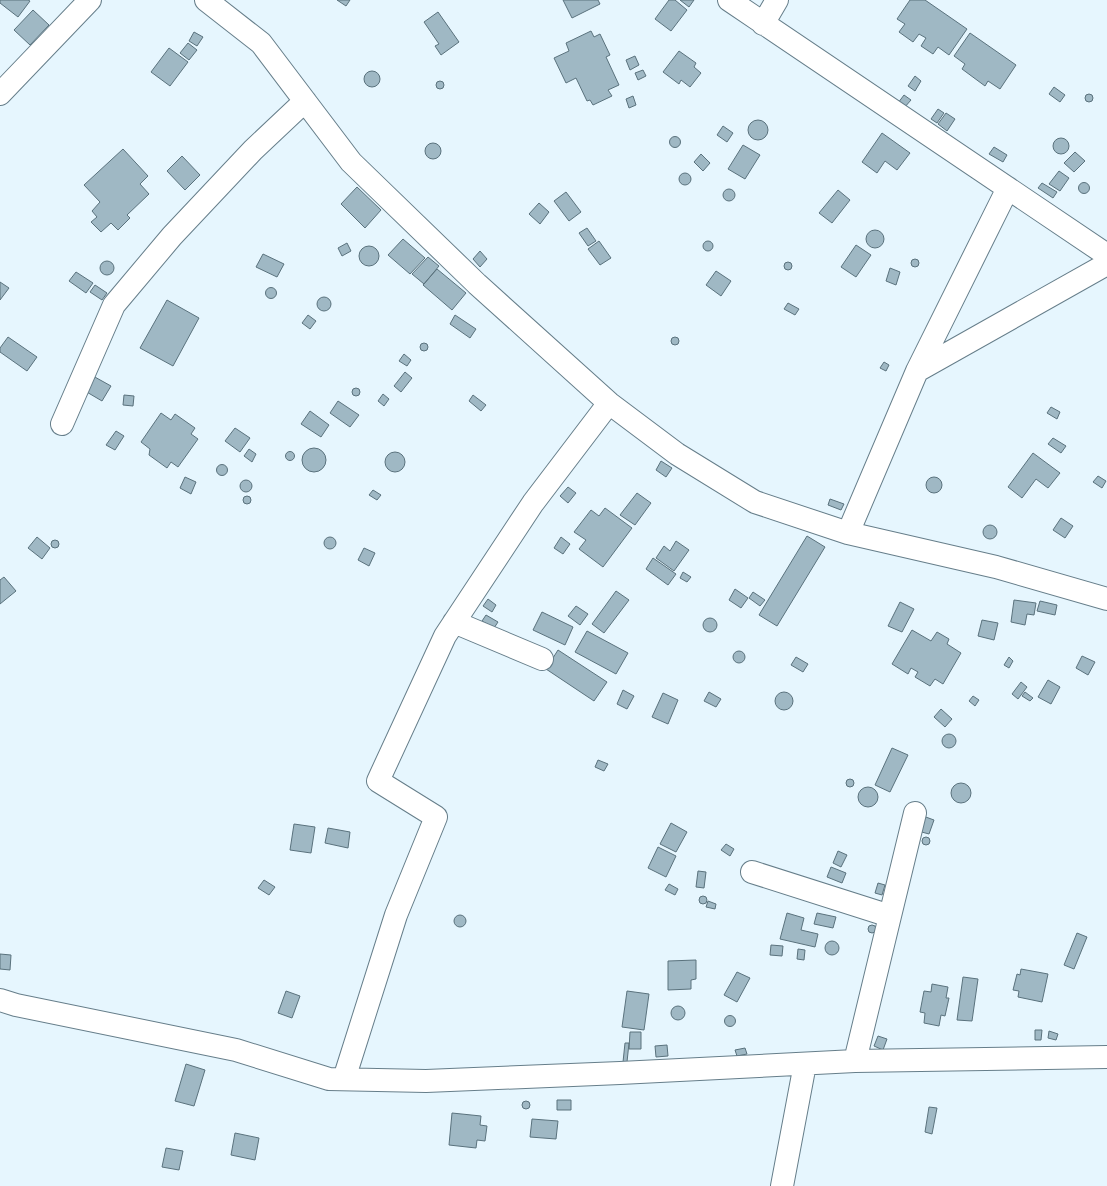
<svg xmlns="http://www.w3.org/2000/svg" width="1107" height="1186" font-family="Figtree,sans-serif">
	<rect width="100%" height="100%" fill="#e6f6fe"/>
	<!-- building -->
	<path fill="#9fb8c4" stroke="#5a727d" d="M0,0H28L30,1L18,17L0,3Z
		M337,0H350L346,6Z
		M563,0H598L600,4L572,18Z
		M669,0H675L687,10L671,31L655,19Z
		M680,0H694L689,7Z
		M910,0H925L967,29L949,55L938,47L933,54L921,46L926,38L919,34L913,42L899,32L905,24L897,19Z
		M33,10L49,25L30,45L14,30Z
		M438,12L459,42L441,55L435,46L439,44L424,22Z
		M591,31L594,37L600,34L610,55L606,57L619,85L608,90L612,96L593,105L590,100L587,101L576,78L566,83L554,58L569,51L566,43Z
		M194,32L203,37L197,46L189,41Z
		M970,33L1016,65L1000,89L988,81L985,86L962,69L965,64L954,56Z
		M188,43L197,50L189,60L180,53Z
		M169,48L188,62L170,86L151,72Z
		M679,51L696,63L694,67L701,73L690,87L681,80L679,84L663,72Z
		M635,56L639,65L630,70L626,60Z
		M643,70L646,76L638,80L635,73Z
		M364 79a8 8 0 1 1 16 0a8 8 0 1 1-16 0Z
		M915,76L921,81L915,91L908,86Z
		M436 85a4 4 0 1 1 8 0a4 4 0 1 1-8 0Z
		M1054,87L1065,95L1060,102L1049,94Z
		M1085 98a4 4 0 1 1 8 0a4 4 0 1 1-8 0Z
		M904,95L911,100L904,108L898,103Z
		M633,96L636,105L629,108L626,99Z
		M938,109L944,113L937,123L931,119Z
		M946,113L955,119L947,131L938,124Z
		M748 130a10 10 0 1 1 20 0a10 10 0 1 1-20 0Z
		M723,126L733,133L727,142L717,135Z
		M882,133L910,153L897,170L885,161L877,173L862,162Z
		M669.5 142a5.5 5.5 0 1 1 11 0a5.5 5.5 0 1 1-11 0Z
		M1053 146a8 8 0 1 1 16 0a8 8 0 1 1-16 0Z
		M425 151a8 8 0 1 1 16 0a8 8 0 1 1-16 0Z
		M743,145L760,155L745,179L728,169Z
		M994,147L1007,155L1003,162L989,154Z
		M123,149L148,176L140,184L149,194L127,215L130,218L118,230L111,223L101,232L91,222L97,217L92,211L100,202L84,185Z
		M1075,152L1085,161L1074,172L1064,163Z
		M701,154L710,163L703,171L694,162Z
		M182,156L200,175L185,190L167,171Z
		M1059,171L1069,178L1060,191L1049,184Z
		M679 179a6 6 0 1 1 12 0a6 6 0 1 1-12 0Z
		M1078.5 188a5.5 5.5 0 1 1 11 0a5.5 5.5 0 1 1-11 0Z
		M1042,183L1057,192L1053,198L1038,188Z
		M357,187L381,210L365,228L341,204Z
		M723 195a6 6 0 1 1 12 0a6 6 0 1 1-12 0Z
		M838,190L850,200L832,223L819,213Z
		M566,192L581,212L569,221L554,201Z
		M539,203L549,212L540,224L529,214Z
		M587,228L596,241L588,246L579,233Z
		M866 239a9 9 0 1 1 18 0a9 9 0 1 1-18 0Z
		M403,239L425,258L410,274L388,255Z
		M703 246a5 5 0 1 1 10 0a5 5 0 1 1-10 0Z
		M599,241L611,258L600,265L588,249Z
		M347,243L351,251L342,256L338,248Z
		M856,245L871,255L856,277L841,267Z
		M359 256a10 10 0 1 1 20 0a10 10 0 1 1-20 0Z
		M480,251L487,259L480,267L473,259Z
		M263,254L284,264L277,277L256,267Z
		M428,257L439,266L424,284L412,274Z
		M911 263a4 4 0 1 1 8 0a4 4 0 1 1-8 0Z
		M100 268a7 7 0 1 1 14 0a7 7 0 1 1-14 0Z
		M784 266a4 4 0 1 1 8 0a4 4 0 1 1-8 0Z
		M890,268L900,272L896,285L886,281Z
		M437,269L466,293L452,310L423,285Z
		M716,271L731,281L721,296L706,285Z
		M76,272L93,283L86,293L69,281Z
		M0,282L9,288L0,300Z
		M95,285L107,293L102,300L90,292Z
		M265.5 293a5.5 5.5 0 1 1 11 0a5.5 5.5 0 1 1-11 0Z
		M317 304a7 7 0 1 1 14 0a7 7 0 1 1-14 0Z
		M167,300L199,318L173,366L140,348Z
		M788,303L799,309L795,315L784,309Z
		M308,315L316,321L310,329L302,323Z
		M455,315L476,329L470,338L450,324Z
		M671 341a4 4 0 1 1 8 0a4 4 0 1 1-8 0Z
		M8,337L37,357L27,371L0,352V348Z
		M420 347a4 4 0 1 1 8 0a4 4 0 1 1-8 0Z
		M404,354L411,360L407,366L399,361Z
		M884,362L889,365L886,371L880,368Z
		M405,372L412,378L401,392L394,386Z
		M93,376L111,386L102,401L85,391Z
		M352 392a4 4 0 1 1 8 0a4 4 0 1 1-8 0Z
		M383,394L389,399L384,406L378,401Z
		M124,395L134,396L133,406L123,405Z
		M473,395L486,405L481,411L469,401Z
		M338,401L359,415L350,427L330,413Z
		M1051,407L1060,412L1057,419L1047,413Z
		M310,411L329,425L321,437L301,424Z
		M161,413L171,420L175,414L195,428L191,434L198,439L178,467L171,462L167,468L149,455L150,449L141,442Z
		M235,428L250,438L240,452L225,441Z
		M116,431L124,436L115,450L106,445Z
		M1053,438L1066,446L1061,453L1048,444Z
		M302 460a12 12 0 1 1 24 0a12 12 0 1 1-24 0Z
		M249,449L256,454L252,462L244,456Z
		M285.5 456a4.5 4.5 0 1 1 9 0a4.5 4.5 0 1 1-9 0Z
		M385 462a10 10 0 1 1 20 0a10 10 0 1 1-20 0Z
		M1033,453L1060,473L1048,488L1036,479L1022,498L1008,487Z
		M661,461L672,468L666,477L656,470Z
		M216.5 470a5.5 5.5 0 1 1 11 0a5.5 5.5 0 1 1-11 0Z
		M1098,476L1106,481L1102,488L1093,482Z
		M926 485a8 8 0 1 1 16 0a8 8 0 1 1-16 0Z
		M185,477L196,482L191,494L180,488Z
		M240 486a6 6 0 1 1 12 0a6 6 0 1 1-12 0Z
		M568,487L576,493L568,503L560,496Z
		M373,490L381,495L377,500L369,495Z
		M637,493L651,503L635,525L620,515Z
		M243 500a4 4 0 1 1 8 0a4 4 0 1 1-8 0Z
		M830,499L844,504L841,510L828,505Z
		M605,508L632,528L603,567L579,549L586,540L574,532L591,510L599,516Z
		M1061,518L1073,526L1065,538L1053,530Z
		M983 532a7 7 0 1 1 14 0a7 7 0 1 1-14 0Z
		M807,536L825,547L777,626L759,615Z
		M37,537L50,548L42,559L28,548Z
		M561,537L570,544L563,554L554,548Z
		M324 543a6 6 0 1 1 12 0a6 6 0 1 1-12 0Z
		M51 544a4 4 0 1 1 8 0a4 4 0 1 1-8 0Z
		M676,541L689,550L674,571L656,558L664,546L670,551Z
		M364,548L375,553L369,566L358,560Z
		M653,558L676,574L668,585L646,569Z
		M683,572L691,577L687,582L680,578Z
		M4,577L16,591L0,604V580Z
		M735,589L748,598L741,608L729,600Z
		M616,591L629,600L604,633L592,624Z
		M753,592L765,600L760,606L749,598Z
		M488,599L496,605L492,612L483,606Z
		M1014,600L1036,603L1034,615L1027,614L1025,625L1011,622Z
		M1040,601L1057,605L1055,615L1037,611Z
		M900,602L914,609L902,632L888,626Z
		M576,606L588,614L580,625L568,616Z
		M542,612L573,627L565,645L533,630Z
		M486,615L498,622L494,628L482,621Z
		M703 625a7 7 0 1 1 14 0a7 7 0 1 1-14 0Z
		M982,620L998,623L994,640L978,636Z
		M912,630L931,641L937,632L949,639L947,644L961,653L943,684L935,679L930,686L915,677L918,672L911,668L908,674L892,664Z
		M587,631L628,653L616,674L575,652Z
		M558,650L607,682L594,701L546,669Z
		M733 657a6 6 0 1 1 12 0a6 6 0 1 1-12 0Z
		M1082,656L1095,662L1088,675L1076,668Z
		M796,657L808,664L803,672L791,665Z
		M1009,657L1013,661L1009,668L1004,665Z
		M1048,680L1060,687L1051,704L1038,697Z
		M1021,682L1027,687L1018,699L1012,694Z
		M623,690L634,696L627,709L617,704Z
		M775 701a9 9 0 1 1 18 0a9 9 0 1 1-18 0Z
		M709,692L721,699L716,707L704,701Z
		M1025,692L1033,698L1030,701L1022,696Z
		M663,693L678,700L668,724L652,717Z
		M973,696L979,700L975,706L969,701Z
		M941,709L952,719L945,727L934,717Z
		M942 741a7 7 0 1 1 14 0a7 7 0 1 1-14 0Z
		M892,748L908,755L890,792L875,785Z
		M598,760L608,764L604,771L595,767Z
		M846 783a4 4 0 1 1 8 0a4 4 0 1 1-8 0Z
		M951 793a10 10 0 1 1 20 0a10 10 0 1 1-20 0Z
		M858 797a10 10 0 1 1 20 0a10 10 0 1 1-20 0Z
		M923,816L934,820L929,834L918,831Z
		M671,823L687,832L676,852L660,844Z
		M294,824L315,827L311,853L290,850Z
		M328,828L350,832L348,848L325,843Z
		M922 841a4 4 0 1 1 8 0a4 4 0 1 1-8 0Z
		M726,844L734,849L730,856L721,850Z
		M658,847L676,856L666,877L648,868Z
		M838,851L847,855L841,867L833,863Z
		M831,867L846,873L842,883L827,877Z
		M698,871L706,872L704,888L696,887Z
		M264,880L275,887L269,895L258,888Z
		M878,883L885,885L882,895L875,893Z
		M669,884L678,889L675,895L665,890Z
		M699 900a4 4 0 1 1 8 0a4 4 0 1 1-8 0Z
		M708,901L716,904L715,909L706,907Z
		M787,913L804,918L801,930L818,934L815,947L780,939Z
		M817,913L836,917L833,928L814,924Z
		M454 921a6 6 0 1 1 12 0a6 6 0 1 1-12 0Z
		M868 929a4 4 0 1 1 8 0a4 4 0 1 1-8 0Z
		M1077,933L1087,937L1074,969L1064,965Z
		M825 948a7 7 0 1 1 14 0a7 7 0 1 1-14 0Z
		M771,945L783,946L782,956L770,955Z
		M798,949L805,950L804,960L797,959Z
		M0,954L11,955L10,970L0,969Z
		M696,960V979L691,980V989L668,990V961Z
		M1021,969L1048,974L1042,1002L1018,997L1019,991L1013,990L1017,974L1020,975Z
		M737,972L750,978L737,1002L724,995Z
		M963,977L978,979L972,1021L957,1020Z
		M932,984L948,987L946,998H949L945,1016L941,1015L939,1026L924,1023L925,1013L920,1012L924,991L931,992Z
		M286,991L300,996L292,1018L278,1013Z
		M627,991L649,994L644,1030L622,1027Z
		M671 1013a7 7 0 1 1 14 0a7 7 0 1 1-14 0Z
		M724.5 1021a5.5 5.5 0 1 1 11 0a5.5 5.5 0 1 1-11 0Z
		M1035,1030H1042L1041,1040H1035Z
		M1049,1031L1058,1034L1056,1040L1048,1038Z
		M630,1032H641V1049H629Z
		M878,1036L887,1039L883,1050L874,1046Z
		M625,1043H629L627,1062H623Z
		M667,1045L668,1056L656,1057L655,1046Z
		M745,1048L747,1054L737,1056L735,1050Z
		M186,1064L205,1070L194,1106L175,1101Z
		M557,1100H571V1110H557Z
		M522 1105a4 4 0 1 1 8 0a4 4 0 1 1-8 0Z
		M929,1107L937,1108L932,1134L925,1132Z
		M452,1113L481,1116L480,1125L487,1126L485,1141L477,1140L476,1148L449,1145Z
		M532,1119L558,1121L556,1139L530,1137Z
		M235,1133L259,1138L255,1160L231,1155Z
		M166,1148L183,1151L179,1170L162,1167Z"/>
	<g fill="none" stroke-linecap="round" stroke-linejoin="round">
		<!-- street casing -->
		<g stroke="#667e8a" stroke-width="24">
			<path id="street" d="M206,0L261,43L351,162L477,284L609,403L677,454L755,502L848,533L996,567L1107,599
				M729,0L1107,255
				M763,24L777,0
				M0,94L90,0
				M917,371L1107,264
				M62,424L114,305L172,236L253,150L305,101
				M848,533L917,371L1008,188
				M454,622L542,659
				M752,872L890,916L855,1061
				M890,916L915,813
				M0,1000L16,1005L236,1050L329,1079L426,1081L620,1073L855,1061L1107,1057
				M344,1079L396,915L436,817L378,781L445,636L533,503L609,403
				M782,1186L805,1064"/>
		</g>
		<!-- street -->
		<use href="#street" stroke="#fff" stroke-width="22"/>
	</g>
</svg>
